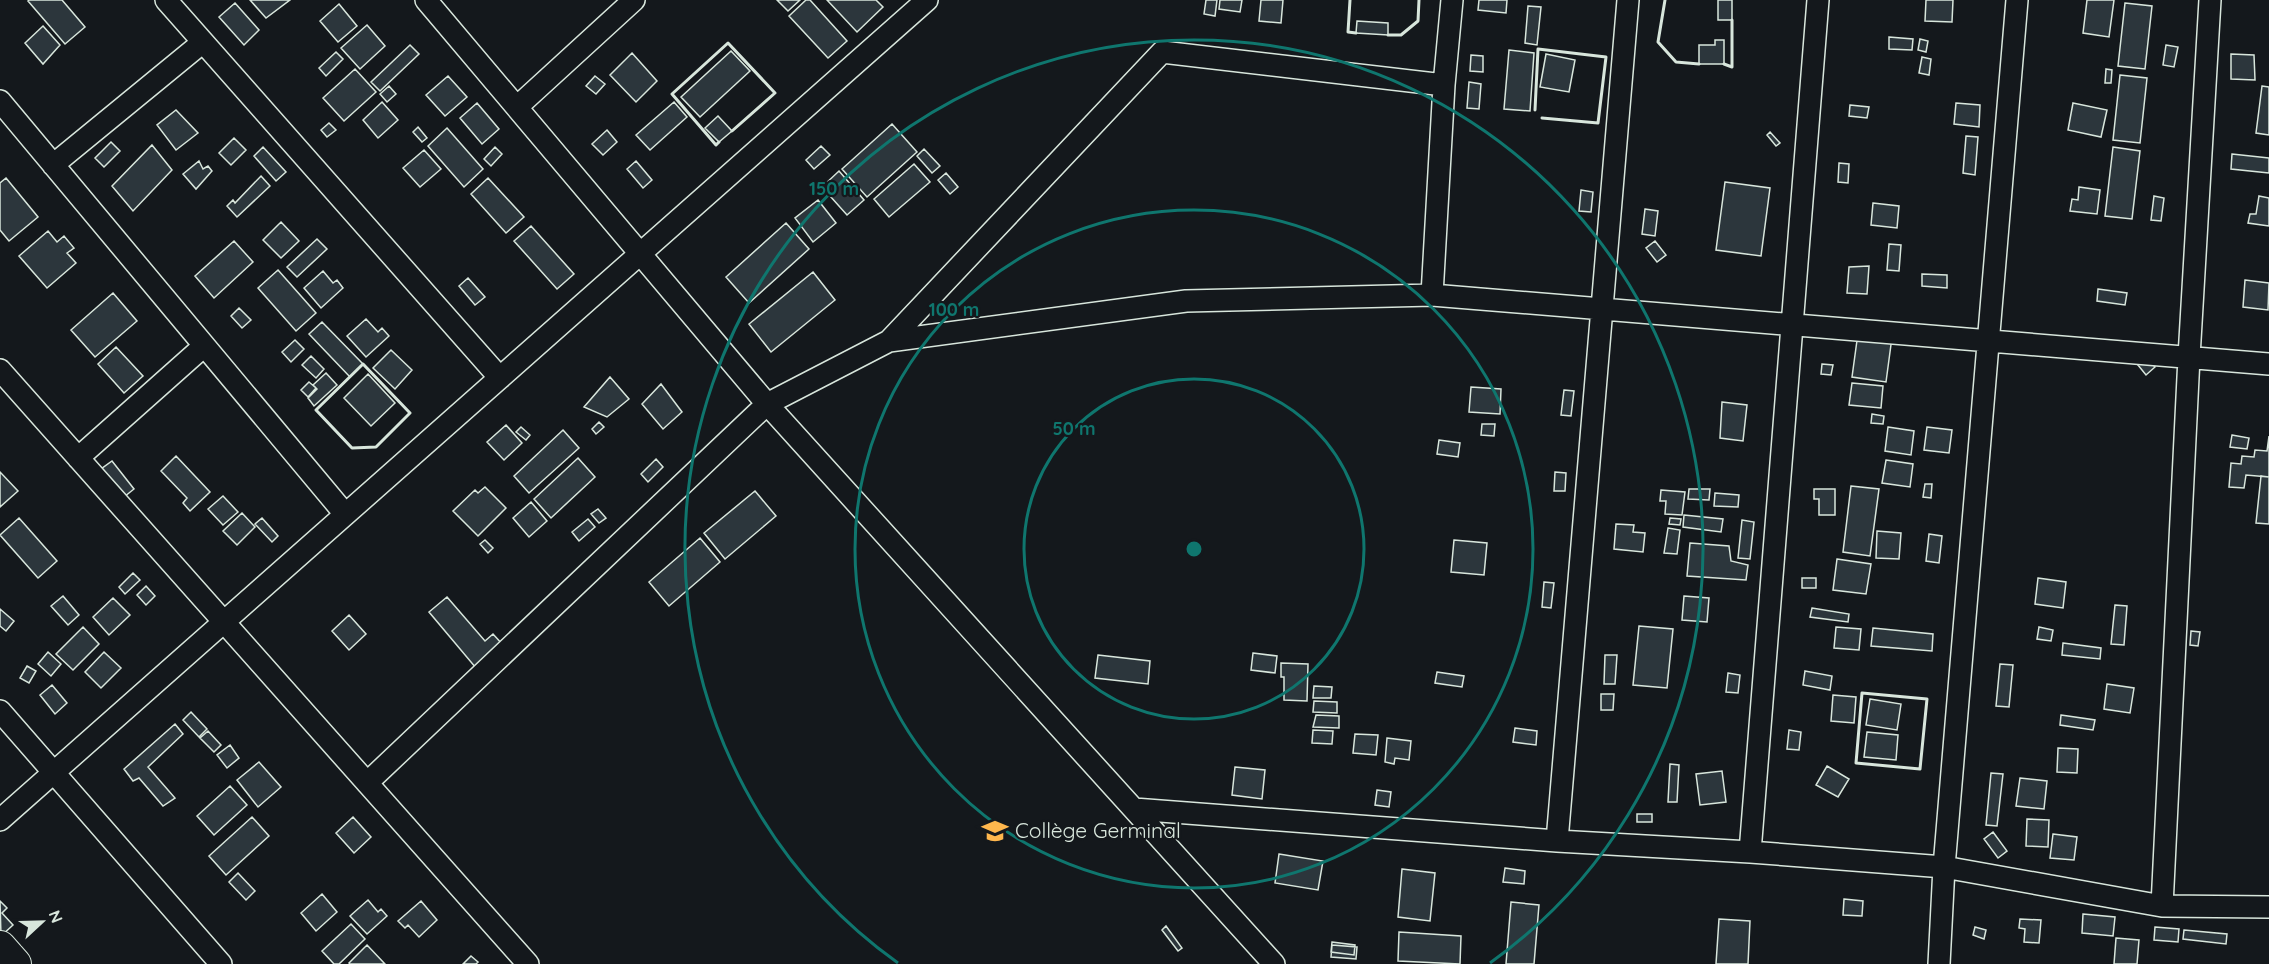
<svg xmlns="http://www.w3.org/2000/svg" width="2269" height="964" font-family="Quicksand,sans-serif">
	<rect width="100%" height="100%" fill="#14181c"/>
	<!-- building -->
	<path fill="#2c363c" stroke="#d8e6dc" stroke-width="1.5" d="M29,0H62L85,27L65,44L28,1Z
		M250,0H290L266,18Z
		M777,0H800L788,11Z
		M806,0H810L847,41L828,58L789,16Z
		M827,0H876L883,7L857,32Z
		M1206,0H1217L1215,16L1204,14Z
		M1220,0H1242L1240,12L1219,9Z
		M1261,0H1283L1281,23L1259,21Z
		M1479,0H1507L1506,13L1478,10Z
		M1718,0H1732V20H1718Z
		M1926,0H1953L1952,22L1925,21Z
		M2087,0H2114L2109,37L2083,33Z
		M235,3L259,30L244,45L219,17Z
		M2125,3L2152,6L2145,69L2118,66Z
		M339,4L357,26L338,42L320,21Z
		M1528,6L1541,7L1537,45L1525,43Z
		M1357,21L1388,23V35L1356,33Z
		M367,25L385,46L360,69L341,48Z
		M43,26L60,45L43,64L25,43Z
		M1889,37L1913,39L1912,50L1889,49Z
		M1920,39L1928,41L1926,52L1918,50Z
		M1715,40H1724V64H1699V45H1715Z
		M410,45L419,54L380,91L371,82Z
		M2166,45L2178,47L2174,67L2163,65Z
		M1509,50L1534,53L1530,111L1504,109Z
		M731,51L750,71L700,117L681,97Z
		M336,52L343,59L326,76L319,68Z
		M632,53L657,81L636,102L610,75Z
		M1546,54L1575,60L1569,92L1540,87Z
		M2231,54L2254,55L2255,80L2231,79Z
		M1471,55L1483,56V72L1470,71Z
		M1922,57L1931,59L1929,75L1919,73Z
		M355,69L376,92L344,121L323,98Z
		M2106,69L2112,70L2111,83H2105Z
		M2120,75L2147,78L2140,143L2113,140Z
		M448,76L467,97L445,116L426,95Z
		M595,76L605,84L596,94L586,86Z
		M1469,82L1481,84L1479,109L1467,108Z
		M389,86L396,94L387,102L380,94Z
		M2262,86L2269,87V135L2256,133Z
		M382,102L398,120L378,138L363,120Z
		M674,102L687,117L650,150L636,135Z
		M477,103L499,129L482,144L460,118Z
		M1956,103L1980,105L1979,127L1954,124Z
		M2073,103L2107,110L2101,137L2068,130Z
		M1850,105L1869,107L1867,118L1849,116Z
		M176,110L198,133L176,150L157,125Z
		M718,116L732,131L719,142L705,128Z
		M329,123L336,130L327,137L321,130Z
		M892,124L917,152L867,197L842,169Z
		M418,127L427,138L422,142L413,132Z
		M447,128L483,169L464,187L428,146Z
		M607,130L617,142L603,155L592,144Z
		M1770,132L1780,143L1776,146L1767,135Z
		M1966,136L1978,137L1975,175L1963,173Z
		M234,138L246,150L231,165L219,153Z
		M111,142L120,151L104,167L95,158Z
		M152,145L172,170L133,211L112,186Z
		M821,146L830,155L814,169L806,160Z
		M263,147L286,172L276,181L254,156Z
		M495,147L502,154L491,166L484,159Z
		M2113,147L2140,151L2132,219L2105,216Z
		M924,149L940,166L932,173L917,156Z
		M424,150L441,169L420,187L403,168Z
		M2232,154L2269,158V173L2231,169Z
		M199,161L203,169L208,166L212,171L196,189L183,174Z
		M636,161L652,180L643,188L627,169Z
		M1839,163L1849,164L1848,183L1838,182Z
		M914,164L930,182L889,217L874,199Z
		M839,171L864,200L847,215L822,187Z
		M946,173L958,187L950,194L938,180Z
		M261,176L270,186L237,217L227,206L233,200L235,203Z
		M6,178L38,217L9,241L0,230V183Z
		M488,178L524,217L506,233L471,194Z
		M1725,182L1770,188L1761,256L1716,250Z
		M2079,187L2100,190L2097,214L2070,211L2072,199L2078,200Z
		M1581,190L1593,192L1591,212L1579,211Z
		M2154,196L2164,198L2161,221L2151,220Z
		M2259,196L2269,198V226L2248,223L2250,214H2256Z
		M818,200L836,223L813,242L795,218Z
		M1873,203L1899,206L1897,228L1871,225Z
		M1645,209L1658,211L1655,236L1642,234Z
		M281,222L299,241L281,258L263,240Z
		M786,223L809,249L749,303L726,277Z
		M531,226L574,274L557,289L514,241Z
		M48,231L57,242L64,236L74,248L67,253L76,263L47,288L19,256Z
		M317,239L327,249L297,277L287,267Z
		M234,241L253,262L214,298L195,276Z
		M1655,241L1666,255L1657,262L1646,248Z
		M1889,244L1901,245L1899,271L1887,270Z
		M1869,266L1867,294L1847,293L1849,267Z
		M278,270L316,313L296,331L258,288Z
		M323,271L333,283L337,280L343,288L321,308L304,288Z
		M813,272L835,300L771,352L749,324Z
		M1922,274L1947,275V288L1922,286Z
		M468,278L485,297L475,305L459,286Z
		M2245,280L2269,283L2268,310L2243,307Z
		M2098,289L2127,293L2125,305L2097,301Z
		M113,293L137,321L95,357L71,330Z
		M239,308L251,320L242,328L231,316Z
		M366,319L378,332L382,328L389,336L366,357L347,336Z
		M322,322L363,364L350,377L309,334Z
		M1858,333L1892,337L1886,382L1852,377Z
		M295,340L304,349L291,362L282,352Z
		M116,347L143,376L124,393L98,364Z
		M391,350L412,370L395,389L373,368Z
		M311,356L324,369L316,378L302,365Z
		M2147,357L2155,367L2146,375L2138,365Z
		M1822,364L1833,365L1831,375L1821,374Z
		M326,373L337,385L314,406L308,398L317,389L313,385Z
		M368,374L395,403L371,426L344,398Z
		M610,377L629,399L607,417L584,407Z
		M309,382L316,388L308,397L301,390Z
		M1852,383L1883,386L1881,408L1849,405Z
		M661,384L682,412L663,429L642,404Z
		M1471,387L1501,389L1500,414L1469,412Z
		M1564,390L1574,391L1571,416L1561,415Z
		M1722,402L1747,405L1743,441L1720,438Z
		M1872,414L1884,416L1883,424L1871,423Z
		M599,422L604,427L596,434L592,429Z
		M1482,424H1495L1494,436L1481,435Z
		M506,425L522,443L504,460L487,442Z
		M521,427L530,435L526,440L516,432Z
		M1888,427L1914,431L1911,455L1885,451Z
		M1927,427L1952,430L1949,453L1924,450Z
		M563,430L579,448L529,493L514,476Z
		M2232,435L2249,438L2247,449L2230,447Z
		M2269,436V477L2246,475L2244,488L2229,487L2231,463L2241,464L2242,456L2254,457L2255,450L2267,451Z
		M1439,440L1460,443L1458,457L1437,454Z
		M176,456L210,492L190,511L183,503L187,498L161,471Z
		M578,458L595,477L551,518L534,499Z
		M656,459L663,467L648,482L641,474Z
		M1886,460L1913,464L1910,487L1882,483Z
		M112,461L134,489L124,497L101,469Z
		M0,472L18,491L0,507Z
		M1555,472L1566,473L1565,491H1554Z
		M2261,476L2269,477V524L2256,523Z
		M1925,484H1932L1931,498L1923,497Z
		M1851,486L1879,489L1870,556L1843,552Z
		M485,487L506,508L478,536L453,511L475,490L478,493Z
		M1689,489H1710L1709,500L1688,499Z
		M1814,489H1835V515H1819V499H1814Z
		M1661,490L1685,492L1682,515L1665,514L1666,501H1660Z
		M755,491L776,516L725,559L704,533Z
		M1715,493L1739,495L1738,507L1714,506Z
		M223,496L238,512L223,525L208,509Z
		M531,502L547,521L529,537L513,518Z
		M598,509L606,518L599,523L591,514Z
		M242,513L255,527L237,545L223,531Z
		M1684,515L1723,519L1721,532L1683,527Z
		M19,518L57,561L38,578L0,535Z
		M262,518L278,536L272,542L255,524Z
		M1670,518L1681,519L1680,525L1669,524Z
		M588,519L595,527L579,541L572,532Z
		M1742,520L1754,522L1750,559L1738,558Z
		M1616,524L1634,525L1633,532L1645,533L1643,552L1614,549Z
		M1668,528L1680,530L1677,554L1664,553Z
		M1877,531L1901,533L1899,559L1876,558Z
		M1929,534L1942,536L1939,563L1926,561Z
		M700,538L720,562L669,606L649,582Z
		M485,540L493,548L488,553L480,544Z
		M1454,540L1487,543L1484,575L1451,572Z
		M1690,543L1729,546L1731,561L1748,565L1746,580L1687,576Z
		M1837,559L1871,564L1866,594L1833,590Z
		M133,573L140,580L125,594L119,587Z
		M1802,578H1816V588H1802Z
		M2038,578L2066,582L2063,608L2035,604Z
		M1544,582L1554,583L1551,608L1542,607Z
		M146,586L155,596L146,605L137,595Z
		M63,596L79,615L68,625L51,606Z
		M1684,596L1709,598L1707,622L1682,620Z
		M447,597L485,641L493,634L503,645L476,668L429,612Z
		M113,598L130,615L109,635L93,617Z
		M2115,605L2127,606L2124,645L2111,644Z
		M1812,608L1849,614L1848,622L1810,617Z
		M0,609L14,621L6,631L0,626Z
		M349,615L366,634L349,650L332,631Z
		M1639,626L1673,629L1667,688L1633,685Z
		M83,627L99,644L73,670L56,654Z
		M1836,627L1861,629L1859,650L1834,648Z
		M2039,627L2053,630L2051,641L2037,639Z
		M1873,628L1933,634L1932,651L1871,646Z
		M2191,631L2200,632L2198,646L2190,645Z
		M2063,643L2101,648L2100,659L2062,655Z
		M48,652L61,664L51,676L38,664Z
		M104,652L121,668L101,688L85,672Z
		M1253,653L1277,656L1275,673L1251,670Z
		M1098,655L1150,661L1148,684L1095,678Z
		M1605,655H1617L1615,684H1604Z
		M1281,663L1308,664L1307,701L1284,700V677H1281Z
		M2000,664L2013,665L2009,707L1996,706Z
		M27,666L36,671L29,683L20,678Z
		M1805,671L1832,676L1830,690L1803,685Z
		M1437,672L1464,676L1462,687L1435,683Z
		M1728,673L1740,675L1738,693L1726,692Z
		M2107,684L2134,688L2130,713L2104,709Z
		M52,685L67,703L55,714L40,695Z
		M1314,686L1332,687L1331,698H1313Z
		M1601,694H1614L1613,710H1601Z
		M1833,695L1856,697L1854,723L1831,721Z
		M1870,699L1901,704L1897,730L1866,725Z
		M1314,701L1337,702V713L1313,712Z
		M191,712L207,729L199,737L183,720Z
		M1316,715L1339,716V728L1313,727Z
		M2061,715L2095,720L2093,730L2060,725Z
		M175,724L183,734L148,767L175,798L163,806L139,778L133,781L124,769Z
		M1515,728L1537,731L1536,745L1513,742Z
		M1313,730L1333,731L1332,744L1312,743Z
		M1789,730L1801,732L1799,750L1787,749Z
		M208,731L221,745L214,752L200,738Z
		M1867,732L1898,735L1896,760L1864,757Z
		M1355,734L1378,735L1376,755L1353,753Z
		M1387,738L1411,741L1409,760L1395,758L1394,764L1385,762Z
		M230,745L239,758L227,768L217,755Z
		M2058,748L2078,749L2077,773L2057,772Z
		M259,762L281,787L258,807L237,780Z
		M1670,764L1679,765L1677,802H1668Z
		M1827,766L1849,779L1838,797L1816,785Z
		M1235,767L1265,770L1262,799L1232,795Z
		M1722,771L1726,802L1700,805L1696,774Z
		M1991,773L2003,774L1997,826L1986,825Z
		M2020,778L2047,781L2044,809L2016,806Z
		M230,786L247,805L214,835L197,816Z
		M1377,790L1391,792L1389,807L1375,805Z
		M1637,814H1652V822H1637Z
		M252,817L269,836L226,875L209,856Z
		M353,817L371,837L354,853L336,833Z
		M2027,819L2049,820L2048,847L2026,846Z
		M1993,832L2007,851L1998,858L1984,839Z
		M2053,834L2077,837L2074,860L2050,858Z
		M1279,854L1323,861L1318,890L1275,883Z
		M1505,868L1525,871L1524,884L1503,882Z
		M1402,869L1435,873L1430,921L1398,917Z
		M238,873L255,891L246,900L229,882Z
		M322,894L337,912L316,931L301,913Z
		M1844,899L1863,901L1862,916L1843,915Z
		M368,900L378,912L381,909L387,916L367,934L350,916Z
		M0,901L7,908L2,913L13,925L1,936Z
		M421,901L437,920L419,937L408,925L405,928L398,921Z
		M1511,902L1539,905L1534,964H1506Z
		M2083,914L2115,917L2113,936L2082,933Z
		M1719,919L1750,921L1748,964H1716Z
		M2020,919L2041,920L2039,943L2024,942L2025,929L2019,928Z
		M351,924L365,939L339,964H334L322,951Z
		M1166,926L1182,948L1178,951L1162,930Z
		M1975,927L1986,930L1984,939L1973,935Z
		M2155,927L2179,929L2178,942L2154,940Z
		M2184,930L2227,934L2226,944L2183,939Z
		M1399,932L1461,936L1460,964L1398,961Z
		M2116,938L2139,940L2137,964H2114Z
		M1332,942L1355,945L1354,955L1331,952Z
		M367,945L385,964H350L349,963Z
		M1332,945L1357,947L1356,959L1331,957Z
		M471,956L478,962L476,964H463Z"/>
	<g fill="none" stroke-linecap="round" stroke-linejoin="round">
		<!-- minor casing -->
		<g stroke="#d8e6dc" stroke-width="24">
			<path id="minor" d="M166,0L500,378
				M426,0L767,404L1274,964
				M0,101L345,514
				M517,107L634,0
				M53,165L203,42
				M1432,295L1444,85L1452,0
				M889,341L1186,301L1432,295L2269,364
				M0,370L528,964
				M78,458L204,346
				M0,711L221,964
				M367,783L767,404L889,341L1162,52L1444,85
				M1134,809L1557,841L1750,852L1944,867L2162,906L2269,907
				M0,820L927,0
				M1557,841L1628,0
				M1750,852L1818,0
				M2162,906L2189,357L2210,0
				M1939,964L1944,867L2017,0"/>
		</g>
		<!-- primary casing -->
		<g stroke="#d8e6dc" stroke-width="34">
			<path id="primary" d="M0,947L15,964"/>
		</g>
		<!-- minor -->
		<use href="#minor" stroke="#14181c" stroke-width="21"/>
		<!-- primary -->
		<use href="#primary" stroke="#14181c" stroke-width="32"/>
		<!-- wall -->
		<path stroke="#d8e6dc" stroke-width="3" d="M1350,0L1348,32L1356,33
			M1665,0L1658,42L1676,62L1699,64
			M1388,35H1401L1418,21L1419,0
			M1724,64L1732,67V20
			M1535,110L1538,49L1606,57L1598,123L1542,118
			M719,142L716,145L672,94L728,43L775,93L732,131
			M363,364L410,413L376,447L352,448L316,410Z
			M1862,693L1927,699L1920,769L1856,763Z"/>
	</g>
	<!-- distance rings -->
	<g fill="none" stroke="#0f766e" stroke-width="3">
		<circle cx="1194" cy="549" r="170"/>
		<circle cx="1194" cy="549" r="339"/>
		<path d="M898 963A509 509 0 1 1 1490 963"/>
	</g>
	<!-- icons -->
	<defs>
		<g id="school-bare" transform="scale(2.07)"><path d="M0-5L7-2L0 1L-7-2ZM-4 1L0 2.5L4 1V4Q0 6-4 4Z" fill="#ffb74d" stroke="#14181c" stroke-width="2.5" paint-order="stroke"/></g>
	</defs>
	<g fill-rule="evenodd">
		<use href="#school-bare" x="995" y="831"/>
	</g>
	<g text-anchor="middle" stroke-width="4.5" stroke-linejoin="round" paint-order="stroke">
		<!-- poi labels -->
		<g font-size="21" fill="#d8e6dc" stroke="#14181c" text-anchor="start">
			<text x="1015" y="838">Collège Germinal</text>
		</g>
	</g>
	<circle cx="1194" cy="549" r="9" fill="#0f766e" stroke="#14181c" stroke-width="3"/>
	<g font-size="18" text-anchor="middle" font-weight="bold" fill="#0f766e" stroke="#14181c" stroke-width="4.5" stroke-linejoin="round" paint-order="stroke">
		<text x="834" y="195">150 m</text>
		<text x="954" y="316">100 m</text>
		<text x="1074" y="435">50 m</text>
	</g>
	<!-- north arrow -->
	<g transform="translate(42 922) rotate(68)" stroke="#14181c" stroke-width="4.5" paint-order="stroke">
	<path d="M0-4.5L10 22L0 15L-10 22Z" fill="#d8e6dc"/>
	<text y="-9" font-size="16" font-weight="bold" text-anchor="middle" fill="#d8e6dc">N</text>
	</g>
</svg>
